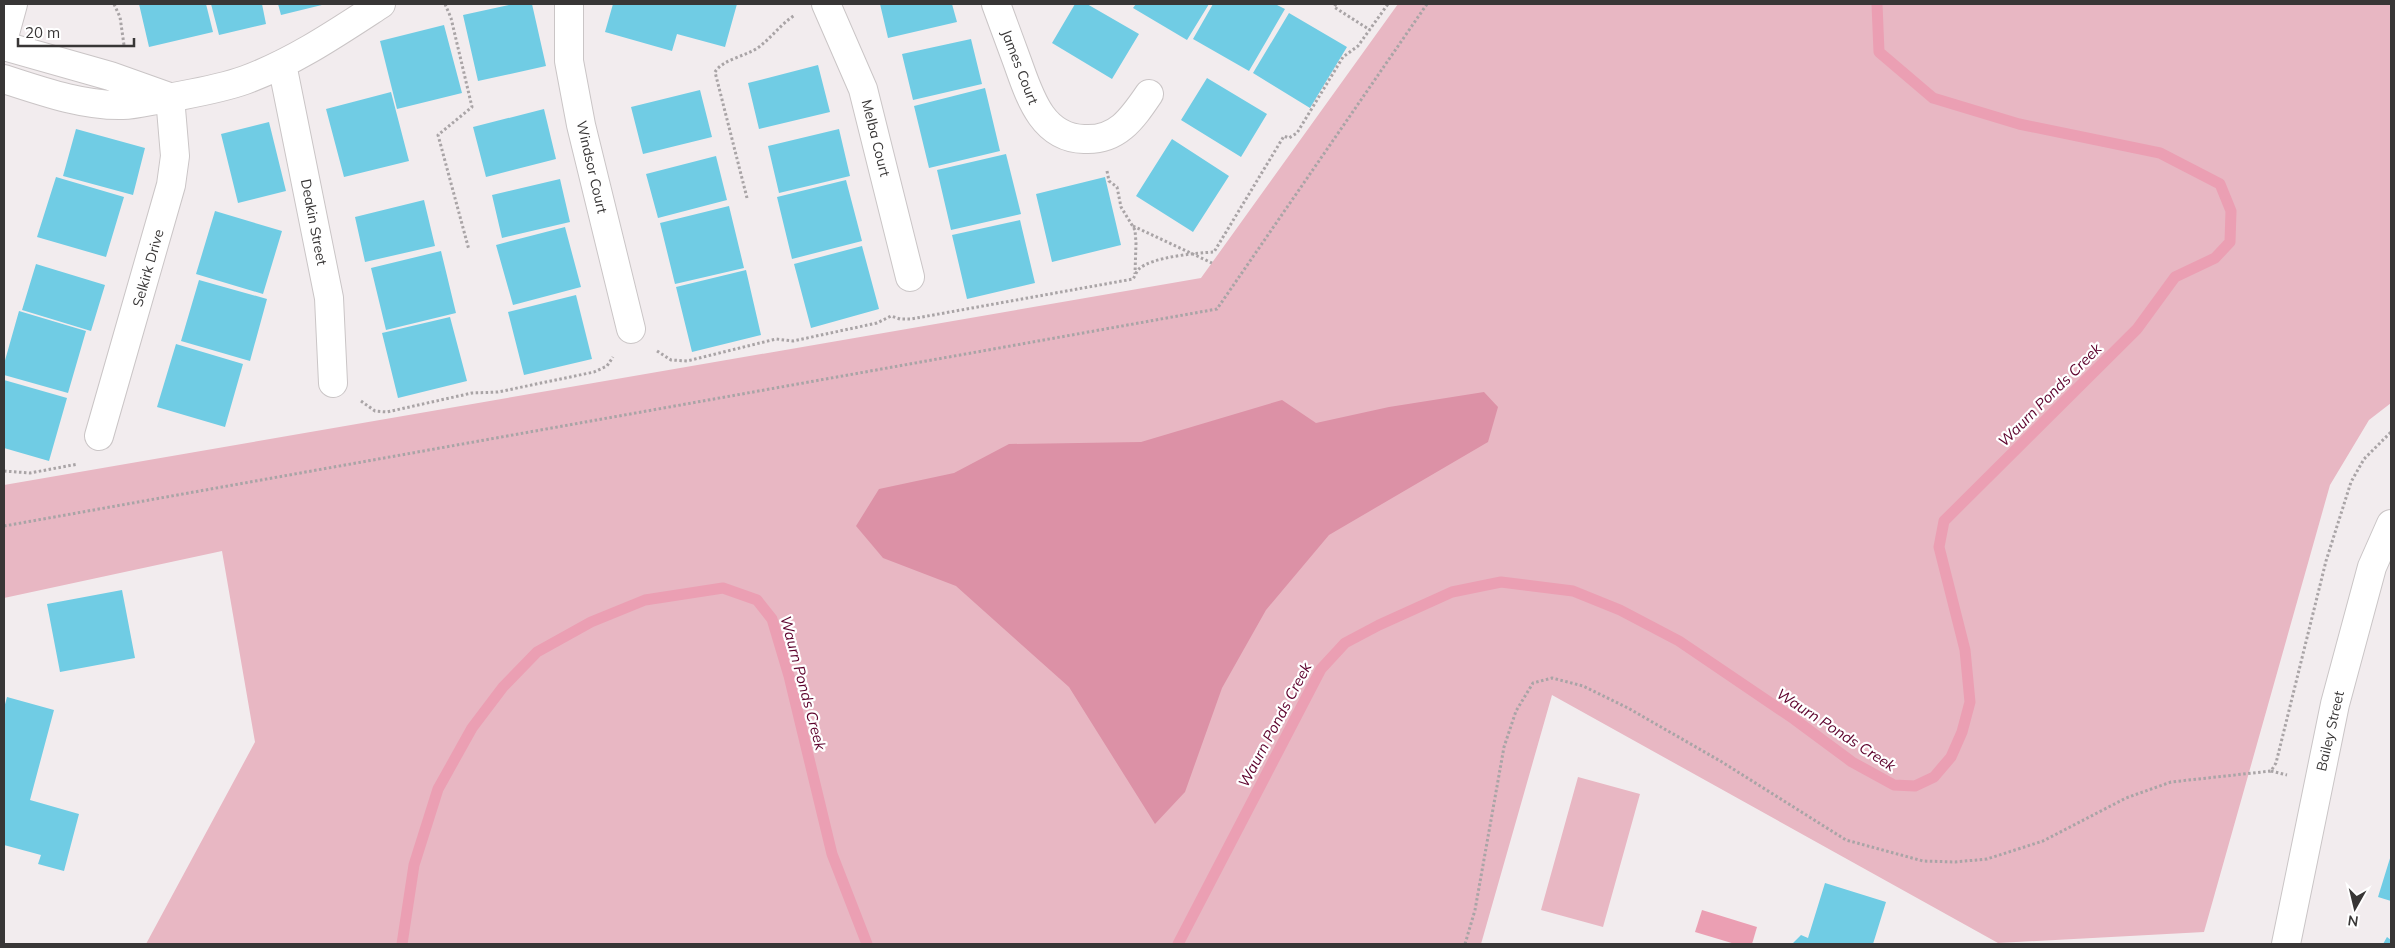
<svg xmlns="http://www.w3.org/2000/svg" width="2395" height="948" font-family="Mulish,sans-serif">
	<rect width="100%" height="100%" fill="#f2ecee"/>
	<!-- green -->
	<path fill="#e8b7c3" d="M1398,4H2391V403L2369,420L2330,485L2204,932L1998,943L1552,695L1481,944H146L255,742L222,551L4,598V485L1201,278Z
		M1578,777L1640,794L1603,927L1541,910Z"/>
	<!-- forest -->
	<path fill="#dc91a6" d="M1484,392L1498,407L1488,442L1329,535L1266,610L1222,688L1185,792L1155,824L1069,687L956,586L883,558L856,526L879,489L954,473L1009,444L1141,442L1282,400L1316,423L1389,407Z"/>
	<!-- water -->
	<path fill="#eb9fb3" d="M1702,910L1757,927L1752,944H1735L1695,932Z"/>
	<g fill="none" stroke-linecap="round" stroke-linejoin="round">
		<!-- stream -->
		<path stroke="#eb9fb3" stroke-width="11" d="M402,944L414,865L438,789L472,728L503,687L537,652L591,622L645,600L723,588L757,600L772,619L789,676L832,854L867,944
			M1178,944L1321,669L1345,643L1379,625L1452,592L1501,582L1573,591L1620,610L1679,641L1794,719L1852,762L1894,785L1915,786L1934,777L1951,757L1962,732L1970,702L1965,650L1939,547L1944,521L2137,329L2175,277L2215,258L2230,242L2231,211L2220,184L2160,153L2019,124L1933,98L1879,52L1877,4"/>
	</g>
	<!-- building -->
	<path fill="#70cce4" d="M139,4H206L213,32L149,47Z
		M211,4H262L266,24L219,35Z
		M278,4H326L281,15Z
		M513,4H532L546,66L478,81L463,15Z
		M613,4H737L725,47L677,34L672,51L605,32Z
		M880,4H952L957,22L888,38Z
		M1075,4H1087L1139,34L1112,79L1052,43Z
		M1136,4H1209L1187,40L1133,8Z
		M1213,4H1275L1285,9L1249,71L1193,39Z
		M1289,13L1347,47L1310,108L1253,73Z
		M444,25L462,93L397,109L380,41Z
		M971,39L982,84L913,100L902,54Z
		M818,65L830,112L759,129L748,83Z
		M1207,78L1267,114L1241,157L1181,120Z
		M985,88L1000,151L929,168L914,106Z
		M700,90L712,137L643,154L631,107Z
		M391,92L409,161L344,177L326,109Z
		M544,109L556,159L486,177L473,127Z
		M269,122L286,191L238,203L221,134Z
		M76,129L145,148L133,195L63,176Z
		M839,129L850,176L779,193L768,146Z
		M1172,139L1229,176L1193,232L1136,196Z
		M1006,154L1021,214L951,230L937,170Z
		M716,156L727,200L658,218L646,174Z
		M56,177L124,197L106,257L37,237Z
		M1105,177L1121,245L1052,262L1036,194Z
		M560,179L570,222L502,238L492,195Z
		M846,180L862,241L792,259L777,197Z
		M424,200L435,246L365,262L355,217Z
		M729,206L744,268L675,284L660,223Z
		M215,211L282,231L263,294L196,274Z
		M1020,220L1035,283L967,299L952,235Z
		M565,227L581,287L513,305L496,245Z
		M862,246L879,309L811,328L794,264Z
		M441,251L456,313L386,330L371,268Z
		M36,264L105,285L91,331L22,310Z
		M746,270L761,335L692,352L676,287Z
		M199,280L267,299L250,361L181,341Z
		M576,295L592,359L524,375L508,312Z
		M19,311L86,331L68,393L4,375V364Z
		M450,317L467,381L398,398L382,333Z
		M176,344L243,364L225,427L157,407Z
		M4,380L67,398L49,461L4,448Z
		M122,590L135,658L60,672L47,604Z
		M7,697L54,710L30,800L79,814L64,871L38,864L41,855L4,845V708Z
		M2391,855V901L2378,897Z
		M1825,883L1886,902L1873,944H1792L1801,935L1808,938Z
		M2387,937L2391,940V944H2383Z"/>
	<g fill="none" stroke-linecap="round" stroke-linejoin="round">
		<!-- minor casing -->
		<g stroke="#cac5c6" stroke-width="30">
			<path id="minor" d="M569,4V61L581,125L631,329
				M826,4L863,89L910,277
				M996,4C1003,23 1010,42 1017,61C1029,94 1041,138 1084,139C1117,141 1132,119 1149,94
				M4,46L110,76L169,97
				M282,64L329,298L333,383
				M4,79C41,91 83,106 123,105C137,105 153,100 168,98C194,93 220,89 245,80C294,62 338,32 381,4
				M99,436L171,185L175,156L170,97"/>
		</g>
		<!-- tertiary casing -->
		<g stroke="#cac5c6" stroke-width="30">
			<path id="tertiary" d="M4,37L13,4
				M2286,944L2335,704L2372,567L2391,524"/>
		</g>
		<!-- path -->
		<path stroke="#a9a4a6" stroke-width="3" stroke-dasharray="2.5 2.5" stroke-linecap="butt" d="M114,4L120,17L124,45
			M445,4L451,18L472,107L438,135L469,250
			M1336,4L1334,7L1370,30
			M1107,171L1109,181L1117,187L1121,207L1135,230L1136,243L1135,274
			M747,198L715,72C723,59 747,56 759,47C772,37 781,24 795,15
			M1133,226L1212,263
			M657,351L671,360L687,361L776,339L793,341L877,323L891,316L900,319H911L1133,279C1135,276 1136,272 1139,269C1151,257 1197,253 1214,252L1284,136L1289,138L1297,133L1343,57L1358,46L1388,4
			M361,401L375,411L387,412L472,393L498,392L594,372L607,366L613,357
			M4,471L30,473L78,464
			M4,526L1217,309L1427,4
			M2271,771L2287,775
			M1465,944L1475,910L1504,747L1516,711L1533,683L1552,678L1583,686L1628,708L1722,762L1846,840L1923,861L1955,862L1987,859L2043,841L2126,798L2171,782L2271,771L2276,763L2326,561L2351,482L2364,459L2391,432"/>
		<!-- minor -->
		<use href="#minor" stroke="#fff" stroke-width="28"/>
		<!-- tertiary -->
		<use href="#tertiary" stroke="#fff" stroke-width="28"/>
	</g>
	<g text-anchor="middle" stroke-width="4.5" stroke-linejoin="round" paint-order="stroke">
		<!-- street labels -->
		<g font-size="14" fill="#383636" stroke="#fff">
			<text transform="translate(1020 67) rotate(69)" y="5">James Court</text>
			<text transform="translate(876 138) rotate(76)" y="5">Melba Court</text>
			<text transform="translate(592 167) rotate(77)" y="5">Windsor Court</text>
			<text transform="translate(314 222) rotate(79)" y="5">Deakin Street</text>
			<text transform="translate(148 268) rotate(-74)" y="5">Selkirk Drive</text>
			<text transform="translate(2330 731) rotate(-77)" y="5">Bailey Street</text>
		</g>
		<!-- water labels -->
		<g font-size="15" font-style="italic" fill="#5d022c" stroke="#fff">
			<text transform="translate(2050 395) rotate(-45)" y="5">Waurn Ponds Creek</text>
			<text transform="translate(803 683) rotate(75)" y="5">Waurn Ponds Creek</text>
			<text transform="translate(1275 725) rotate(-62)" y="5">Waurn Ponds Creek</text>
			<text transform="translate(1836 730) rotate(33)" y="5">Waurn Ponds Creek</text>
		</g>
	</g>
	<!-- border -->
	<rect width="2395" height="948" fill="none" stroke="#383636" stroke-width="10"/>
	<!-- north arrow -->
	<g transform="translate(2355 908) rotate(188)" stroke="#ffffff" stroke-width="4" paint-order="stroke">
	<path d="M0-4L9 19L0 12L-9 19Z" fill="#383636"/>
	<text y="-8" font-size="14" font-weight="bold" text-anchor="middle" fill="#383636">N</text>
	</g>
	<!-- scale -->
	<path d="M18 38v8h116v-8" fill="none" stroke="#383636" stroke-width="2.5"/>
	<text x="25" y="38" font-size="15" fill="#383636" stroke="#ffffff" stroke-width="4" paint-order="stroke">20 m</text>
</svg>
